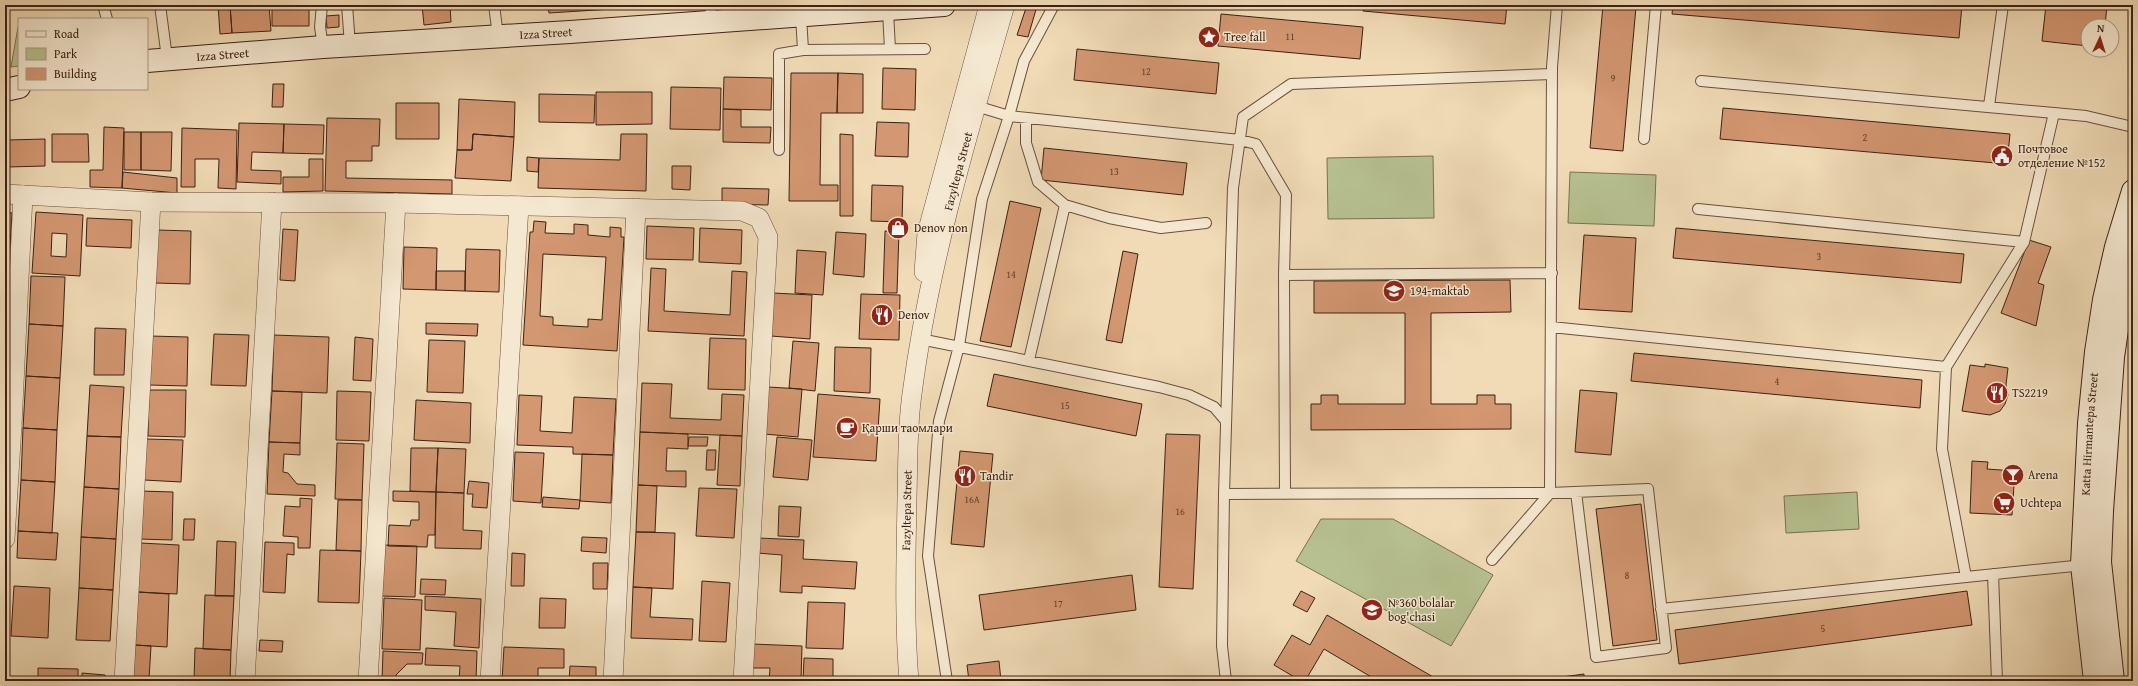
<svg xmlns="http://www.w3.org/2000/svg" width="2138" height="686" font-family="'Gentium Book Plus',serif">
	<rect width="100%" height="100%" fill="#f0dbb6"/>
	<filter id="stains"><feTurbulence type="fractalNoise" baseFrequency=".005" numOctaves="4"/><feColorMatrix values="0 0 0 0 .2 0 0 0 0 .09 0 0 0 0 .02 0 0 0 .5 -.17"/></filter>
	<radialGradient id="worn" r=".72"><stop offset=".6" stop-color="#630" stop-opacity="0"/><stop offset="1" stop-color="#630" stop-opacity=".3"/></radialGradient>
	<!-- green -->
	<path fill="#b7c190" stroke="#7a7152" d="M19,26V66L11,67L18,27Z
		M1433,156L1434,218L1328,219L1327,158Z
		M1570,172L1656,175L1654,226L1568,223Z
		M1857,492L1859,529L1786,533L1784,496Z
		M1321,519H1393L1493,575L1451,646L1296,561Z"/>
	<!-- building -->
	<path fill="#d39771" stroke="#3d2115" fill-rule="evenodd" d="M218,5H230L232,33L220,34Z
		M230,5H269L271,31L232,33Z
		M272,5H309V26H272Z
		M422,5H450L451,22L424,25Z
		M548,5H675L549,13Z
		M1027,5L1037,6L1028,37L1017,35Z
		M1364,5H1507L1505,24L1363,11Z
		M1603,5L1636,7L1623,151L1590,148Z
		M1673,5H1962L1959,38L1672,14Z
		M2046,5H2107L2105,26H2088V46L2042,41Z
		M1221,14L1363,27L1360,59L1218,46Z
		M339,15V27L327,28L326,16Z
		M1077,49L1219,63L1216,94L1074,80Z
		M883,68L916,69L915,110L882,109Z
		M791,73H838L837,113H821L820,185H838V201H789Z
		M838,73L863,74V113H837Z
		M724,77L772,78L771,110L723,109Z
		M273,84H284L283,107H272Z
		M671,87L721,88L720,130L670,129Z
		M596,92H652V124L596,125Z
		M539,94L595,95L594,123L539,122Z
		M459,99L515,102L514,137L473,134L472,150H457Z
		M396,103H439V139H396Z
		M1723,108L2010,134L2007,164L1720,139Z
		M723,109L741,110V127H771L770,143L723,142Z
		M327,118L380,119L379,146H372V161H346V178L452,180V194L325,191Z
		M877,122L909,123L908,157L875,156Z
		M239,123L284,124L283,153L252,152L251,170L281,171V184L237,182Z
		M284,124L324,125L323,154L283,153Z
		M104,127L124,128L122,188L90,187V170H103Z
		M182,128L237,130L236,189L218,188L219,159H195V187H181Z
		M124,132H141V170H124Z
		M141,132H172L171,171L141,170Z
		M52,134H88L89,162H52Z
		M473,134L514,137L511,181L455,178L457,150H472Z
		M621,134H647L646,191L538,188L539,158L620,160Z
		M840,134L853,135V216H840Z
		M45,139V166L7,167V140Z
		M1044,148L1187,163L1183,195L1041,180Z
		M527,157L539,158L538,172L527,171Z
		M309,159H323V191L283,192V177H309Z
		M672,166H691L690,190L672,189Z
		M123,172L177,178V193L122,188Z
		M872,185L903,186L902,222L871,221Z
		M722,188L769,189L768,205L722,204Z
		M1010,201L1041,208L1011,347L980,341Z
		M5,212L12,213L5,329Z
		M36,212L83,215L80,276L32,273ZM52,233L67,234L66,257L51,256Z
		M87,218L132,220L131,248L86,246Z
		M534,221L546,222L545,233L574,234V224L588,225V235L610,237V227L621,228V237H624L617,351L523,345L530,232H533ZM543,254L606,257L602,320L588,319V327L553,325V317L540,316Z
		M647,226L694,228L693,260L646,259Z
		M700,228L742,230L741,264L699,262Z
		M1676,228L1964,254L1961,283L1673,258Z
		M283,229L298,230L295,281L280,280Z
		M157,230L191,231L190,284L155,283Z
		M885,231L899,232L897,293H883Z
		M836,232L866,234L864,277L833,274Z
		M1584,235L1636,238L1632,312L1579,309Z
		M2029,240L2051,247L2038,283L2044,285L2036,326L2001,313Z
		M404,247L437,248L436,290L403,289Z
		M466,249L500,250L499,292L465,291Z
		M797,250L826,252L823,295L795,293Z
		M1123,251L1138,254L1122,343L1106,340Z
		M651,268L666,269L664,311L730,315L732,271L747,272L744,336L648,331Z
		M436,271H465V291L436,290Z
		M31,276L65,277L63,326L29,324Z
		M1510,280L1511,312L1431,313V404H1477V395H1495V404H1511V429L1311,430V404H1321V395H1338V404H1405V313H1314V281Z
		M773,293L812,295L810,339L771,336Z
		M861,294L900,295L899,340L859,339Z
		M426,323L478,324L477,336L426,334Z
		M29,324L63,326L60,378L26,376Z
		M95,328L126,329L124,375H94Z
		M214,334L249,335L246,386L211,385Z
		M274,335L329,337L327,393L272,391Z
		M150,336L188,337L187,386L149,385Z
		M355,337L373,339L371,381L353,380Z
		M710,338L746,339L745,390L708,389Z
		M429,340L465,341L463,393L427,392Z
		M793,341L819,343L815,391L789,388Z
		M835,347L871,348L870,393L834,391Z
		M1634,353L1922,380L1920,408L1631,381Z
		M1985,364L2008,368L2006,385L2008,395L2005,404L2000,411L1990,415L1962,411L1970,365L1985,367Z
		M994,374L1142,404L1136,436L987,406Z
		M26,376L60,378L57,430L23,428Z
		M642,383L672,384L670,418L721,420L722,394L744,395L742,436L640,432Z
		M90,385L124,387L121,437L87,436Z
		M768,387L802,389L798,437L764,434Z
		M149,390H186L185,437L148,436Z
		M1580,390L1617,393L1611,455L1575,452Z
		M272,391L302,392L300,443L269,442Z
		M337,391L371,392L369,441L336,440Z
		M818,394L880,399L876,461L813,457Z
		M519,395L542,396L540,431L572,433L574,397L616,399L613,455L573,454V447L517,445Z
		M416,400L471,403L470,443L414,440Z
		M23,428L57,430L55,482L21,480Z
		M640,432L688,434V449L667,448L666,471H686V487L638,485Z
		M1166,434L1200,435L1193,589L1159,587Z
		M720,435L742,436L740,486L717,485Z
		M87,436L121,437L119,489L84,487Z
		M689,437H708L707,446H688Z
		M777,437L812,440L808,480L773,477Z
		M146,439L183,440L181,482L144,480Z
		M269,442L300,443V455L284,454L283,472L288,473L297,484L315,485V496L267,494Z
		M337,443L364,444L362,500L335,499Z
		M411,448H438L436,492L410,491Z
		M438,448L466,449L464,493L436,492Z
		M707,450H716L715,470H706Z
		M960,451L993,454L984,547L951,544Z
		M515,452L544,453L541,503L513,501Z
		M582,454L613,455L611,503L580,501Z
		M1972,461L1988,462L1987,469L2015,471L2012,515L1970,513Z
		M21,480L55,482L52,533L18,531Z
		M469,481L489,483L487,508L472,507L473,494H467Z
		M638,485L657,486L655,532H636Z
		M84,487L119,489L116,539L81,537Z
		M699,488L737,489L734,538L696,536Z
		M140,491L173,492L172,540L139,539Z
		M393,491L436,492L435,535H428L427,547L388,546L389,525L410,526L411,520H419V502L393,501Z
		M436,492L464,493L463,530L482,531L481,549L435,548Z
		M543,497L580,500L579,509L542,507Z
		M300,498L312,499L310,548H298V537L283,536L285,506L300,507Z
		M338,500H362L361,551L336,550Z
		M1641,504L1657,640L1613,646L1596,509Z
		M779,506L801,507L799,537L778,536Z
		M184,519H195L194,540H183Z
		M18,531L58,533L56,560L17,558Z
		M636,532L675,533L673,589L633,587Z
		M81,537L116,539L113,590L79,588Z
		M582,537L607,538L606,553L581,551Z
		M758,538L804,540L803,559L857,562L855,589L802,586V593L780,592L782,555L757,553Z
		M217,541L236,542L234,596H215Z
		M265,542L294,543V555L287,554L285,593L263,592Z
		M140,543L179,545L177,594L138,592Z
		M382,545L417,546L415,597L381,596Z
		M320,550L361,551L359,603L318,602Z
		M512,553L525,554L524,586H511Z
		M593,563H608L607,589H593Z
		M1132,575L1136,610L984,630L979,595Z
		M421,579L446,580L445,595L420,594Z
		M702,581L730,583L726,642L699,641Z
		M14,586L50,588L48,638L11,636Z
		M633,587L652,588L650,617L693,619L692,640L631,638Z
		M79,588L113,590L110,641L76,640Z
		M1301,591L1315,598L1307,612L1293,605Z
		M1967,591L1972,625L1679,664L1675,630Z
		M138,592L169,594L167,647L135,645Z
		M205,595L234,596L231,650L203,649Z
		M425,596L481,599L479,648L454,646L456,612L425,610Z
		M384,598L422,600L420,650L382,649Z
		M540,598L566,599L565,628H539Z
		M808,602L845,603L843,649L806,648Z
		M1327,615L1440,681H1378L1324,649L1305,681H1301L1274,665L1292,635L1310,645Z
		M260,640L283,641L282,652L259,651Z
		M752,644L802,646L801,681H769L770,668H751Z
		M135,645L151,646L149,679L189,681H133Z
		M504,647L564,649V668H538V680L502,681Z
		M195,648L231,650L230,681H194Z
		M426,648L477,651L476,681H459L460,666L425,665Z
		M383,651L423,653L422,664H407L396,675V681H382Z
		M804,658L833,659V681H803Z
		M999,661L1001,681H969L967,665Z
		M570,666L596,667V681H569Z
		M38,668L78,669V681H38Z
		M82,673L105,675V681H82Z
		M1584,674V681H1563L1562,677Z"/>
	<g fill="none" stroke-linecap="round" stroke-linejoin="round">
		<!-- lane casing -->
		<g stroke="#6a503d" stroke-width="12">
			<path id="lane" d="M103,5L107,19
				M160,5L167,58
				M322,5L320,27L323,47
				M347,5L350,45
				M494,5L498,36
				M710,5L712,22
				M888,11L890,49
				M801,16L803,50L925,49
				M1701,81L2054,113
				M976,106L1009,116L1024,61L1054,5
				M1989,106L2003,5
				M1026,118V143L1038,182L1065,205L1029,360
				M1644,139L1656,5
				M779,150V54L803,50
				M1065,205L1109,218L1161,228L1206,223
				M1698,209L2024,242L2054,113L2086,116L2133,127
				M1551,327L1946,367L2024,242
				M920,339L1159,387L1189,395L1214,407L1226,421
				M1946,367L1942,449L1966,577L2084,565
				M1224,494L1550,493L1648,489L1666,648L1596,657L1576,492
				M1285,494L1284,275L1552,273
				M1492,560L1550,493L1552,67L1557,5
				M1993,574L1997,681
				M1661,609L1966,577
				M947,681L928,556L939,421L959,346L982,199L1009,116L1240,140L1256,144L1286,195L1284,275
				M1226,681L1222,646L1224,494L1233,188L1243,117L1291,84L1552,74"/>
		</g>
		<!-- street casing -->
		<g stroke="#6a503d" stroke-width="20">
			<g id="street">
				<path d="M5,194L151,202L396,203L742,211L759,218L768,237L743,681"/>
				<path d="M924,272L927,233L989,5"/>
				<path d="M5,425L12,426L5,539"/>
				<path d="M12,426L23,195"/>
				<path d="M124,681L151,202"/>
				<path d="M245,681L272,202"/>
				<path d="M368,681L396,203"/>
				<path d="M490,681L519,206"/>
				<path d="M613,681L636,208"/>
				<path id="s1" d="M909,681C904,620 906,559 907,498C908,464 907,428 912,394C929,262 968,133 1005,5"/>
			</g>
		</g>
		<!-- secondary casing -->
		<g stroke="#3d2115" stroke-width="24">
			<g id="secondary">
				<path id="s2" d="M147,61L323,47L570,32L944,5"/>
				<path d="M5,90L19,87"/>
				<path id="s3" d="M2095,681L2082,565L2089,423L2096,352L2104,300L2116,247L2133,191"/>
				<path d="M2113,681L2100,562L2102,511L2113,357L2121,303L2133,251"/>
			</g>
		</g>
		<!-- lane -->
		<use href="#lane" stroke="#f5e8d0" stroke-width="10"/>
		<!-- street -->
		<use href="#street" stroke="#f5e8d0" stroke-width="19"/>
		<!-- secondary -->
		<use href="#secondary" stroke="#f5e8d0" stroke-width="22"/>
	</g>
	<!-- icons -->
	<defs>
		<g id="sight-disc" transform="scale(1.15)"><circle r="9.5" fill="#8f2418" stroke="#f5e8d0"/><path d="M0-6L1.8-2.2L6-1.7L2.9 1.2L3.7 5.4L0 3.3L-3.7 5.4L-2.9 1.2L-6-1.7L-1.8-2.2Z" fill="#fff"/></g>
		<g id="civic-disc" transform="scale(1.15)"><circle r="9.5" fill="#8f2418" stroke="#f5e8d0"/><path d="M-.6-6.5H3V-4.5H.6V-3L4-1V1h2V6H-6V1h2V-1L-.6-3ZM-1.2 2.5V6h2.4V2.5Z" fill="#fff"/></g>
		<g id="shop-disc" transform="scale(1.15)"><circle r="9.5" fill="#8f2418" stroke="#f5e8d0"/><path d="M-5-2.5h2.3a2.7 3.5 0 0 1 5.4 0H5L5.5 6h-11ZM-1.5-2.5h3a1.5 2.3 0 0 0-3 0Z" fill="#fff"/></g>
		<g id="school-disc" transform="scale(1.15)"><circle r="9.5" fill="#8f2418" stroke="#f5e8d0"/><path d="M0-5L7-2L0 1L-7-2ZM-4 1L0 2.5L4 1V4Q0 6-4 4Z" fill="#fff"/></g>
		<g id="restaurant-disc" transform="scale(1.15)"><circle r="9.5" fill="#8f2418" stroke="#f5e8d0"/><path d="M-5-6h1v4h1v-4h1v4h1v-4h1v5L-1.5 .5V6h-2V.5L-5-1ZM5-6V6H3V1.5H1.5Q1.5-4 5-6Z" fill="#fff"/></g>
		<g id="cafe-disc" transform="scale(1.15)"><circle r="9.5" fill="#8f2418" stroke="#f5e8d0"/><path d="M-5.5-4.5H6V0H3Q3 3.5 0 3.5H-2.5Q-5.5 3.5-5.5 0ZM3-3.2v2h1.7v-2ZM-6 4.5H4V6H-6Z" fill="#fff"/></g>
		<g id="bar-disc" transform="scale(1.15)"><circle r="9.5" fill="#8f2418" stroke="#f5e8d0"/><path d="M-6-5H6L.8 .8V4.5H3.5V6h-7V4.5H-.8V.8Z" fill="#fff"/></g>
		<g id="supermarket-disc" transform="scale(1.15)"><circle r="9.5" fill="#8f2418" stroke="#f5e8d0"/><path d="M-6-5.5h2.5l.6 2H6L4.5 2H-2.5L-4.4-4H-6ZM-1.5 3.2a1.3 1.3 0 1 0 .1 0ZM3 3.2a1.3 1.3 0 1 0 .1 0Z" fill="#fff"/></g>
	</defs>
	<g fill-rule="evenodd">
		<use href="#sight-disc" x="1209" y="37"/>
		<use href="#civic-disc" x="2002" y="156"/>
		<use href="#shop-disc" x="898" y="228"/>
		<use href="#school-disc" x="1394" y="291"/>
		<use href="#restaurant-disc" x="882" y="315"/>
		<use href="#restaurant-disc" x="1997" y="393"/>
		<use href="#cafe-disc" x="847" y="428"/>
		<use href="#bar-disc" x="2013" y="475"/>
		<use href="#restaurant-disc" x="965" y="476"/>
		<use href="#supermarket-disc" x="2004" y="503"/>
		<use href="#school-disc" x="1372" y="610"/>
	</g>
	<g text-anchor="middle" stroke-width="3" stroke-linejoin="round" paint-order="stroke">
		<!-- number labels -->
		<g font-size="10" fill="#623e2c">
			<text x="1290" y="40">11</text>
			<text x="1146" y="75">12</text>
			<text x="1613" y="82">9</text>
			<text x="1865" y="141">2</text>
			<text x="1114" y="175">13</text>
			<text x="1819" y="260">3</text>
			<text x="1011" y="278">14</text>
			<text x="1777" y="385">4</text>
			<text x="1065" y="409">15</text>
			<text x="972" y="503">16А</text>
			<text x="1180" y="515">16</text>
			<text x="1627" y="579">8</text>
			<text x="1058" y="607">17</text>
			<text x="1823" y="632">5</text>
		</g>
		<!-- street labels -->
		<g font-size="12" fill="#3d2115" stroke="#f5e8d0">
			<text dy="4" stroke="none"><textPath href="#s2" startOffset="400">Izza Street</textPath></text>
			<text dy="4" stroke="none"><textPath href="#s2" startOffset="76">Izza Street</textPath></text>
			<text dy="4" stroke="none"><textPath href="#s1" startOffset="515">Fazyltepa Street</textPath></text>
			<text dy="4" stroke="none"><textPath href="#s3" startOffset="248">Katta Hirmаntepa Street</textPath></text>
			<text dy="4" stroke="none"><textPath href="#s1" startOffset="171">Fazyltepa Street</textPath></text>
		</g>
		<!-- poi labels -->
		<g font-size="12" fill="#3d2115" stroke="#f5e8d0" text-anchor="start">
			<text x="1224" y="41">Tree fall</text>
			<text x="2018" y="153">Почтовое<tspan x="2018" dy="14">отделение №152</tspan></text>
			<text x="914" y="232">Denov non</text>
			<text x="1410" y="295">194-maktab</text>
			<text x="898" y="319">Denov</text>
			<text x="2012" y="397">TS2219</text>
			<text x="862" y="432">Қарши таомлари</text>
			<text x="2028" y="479">Arena</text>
			<text x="980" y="480">Tandir</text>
			<text x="2020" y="507">Uchtepa</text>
			<text x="1388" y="607">№360 bolalar<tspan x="1388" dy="14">bog'chasi</tspan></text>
		</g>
	</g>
	<!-- margin -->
	<rect width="2138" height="686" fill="none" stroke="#f0dbb6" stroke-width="20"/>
	<rect x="6" y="6" width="2126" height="674" fill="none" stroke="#3d2115" stroke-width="2"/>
	<rect x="10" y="10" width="2118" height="666" fill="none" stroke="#3d2115"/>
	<!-- legend -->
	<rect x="18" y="18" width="130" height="72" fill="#f5e8d0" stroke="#ab9885"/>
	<rect x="26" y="31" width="20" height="6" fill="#f5e8d0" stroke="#ab9885"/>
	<text x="54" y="38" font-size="12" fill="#3d2115">Road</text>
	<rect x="26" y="48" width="20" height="12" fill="#b7c190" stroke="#ab9885"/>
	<text x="54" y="58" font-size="12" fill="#3d2115">Park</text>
	<rect x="26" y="68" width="20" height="12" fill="#d39771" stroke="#ab9885"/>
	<text x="54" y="78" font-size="12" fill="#3d2115">Building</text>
	<!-- north arrow -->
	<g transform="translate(2100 38) rotate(4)"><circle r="19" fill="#f5e8d0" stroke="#ab9885"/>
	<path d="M0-3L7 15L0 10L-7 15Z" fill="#8f2418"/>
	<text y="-6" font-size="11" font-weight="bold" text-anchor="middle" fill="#3d2115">N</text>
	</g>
	<rect width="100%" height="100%" filter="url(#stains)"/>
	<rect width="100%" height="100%" fill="url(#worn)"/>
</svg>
